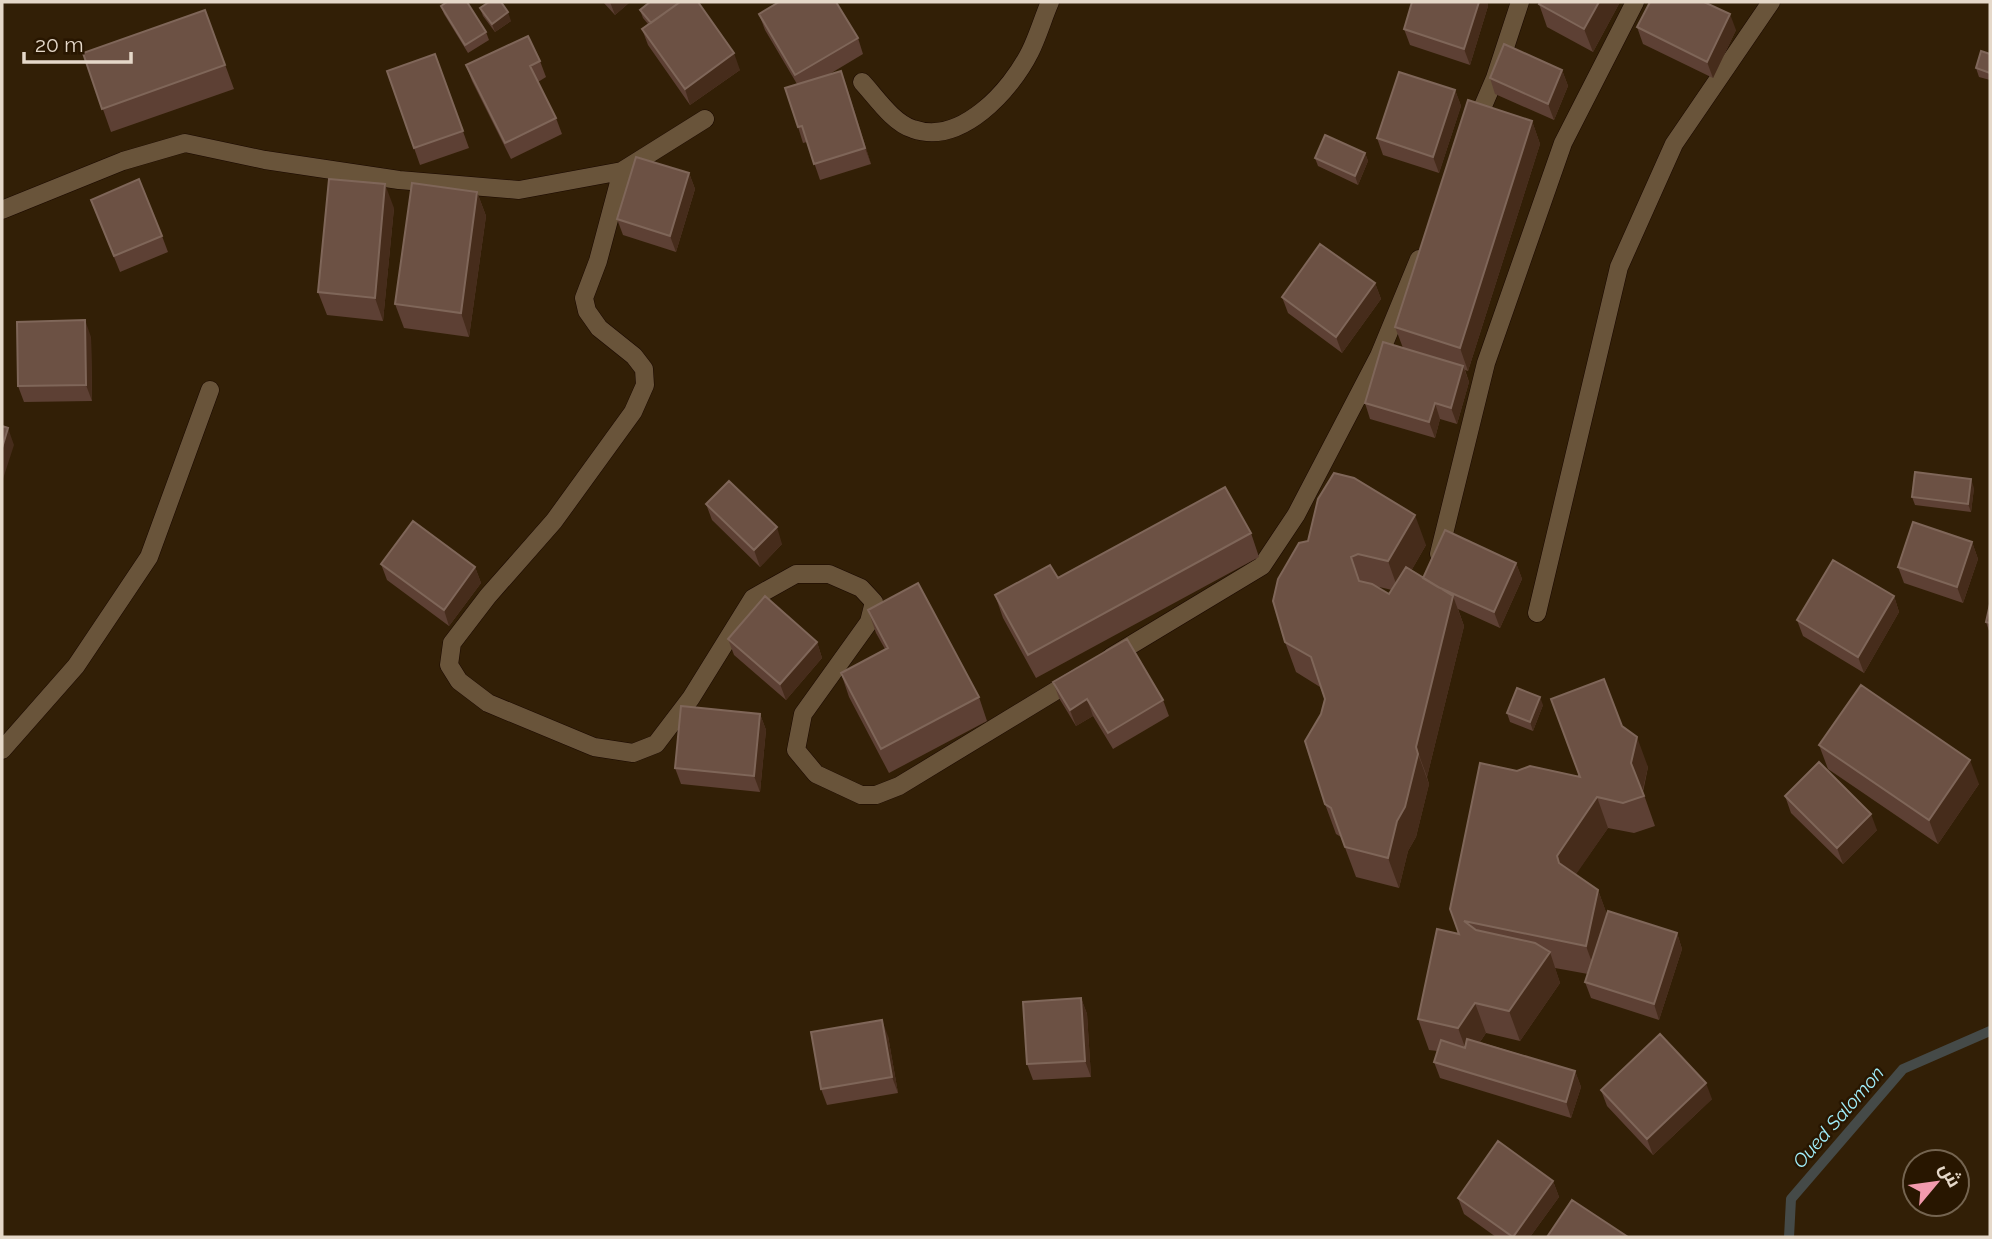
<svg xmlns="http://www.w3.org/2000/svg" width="1992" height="1239" font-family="Raleway,Cairo,sans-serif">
	<rect width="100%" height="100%" fill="#321f06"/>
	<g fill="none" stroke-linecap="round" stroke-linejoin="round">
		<!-- stream -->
		<path stroke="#454a48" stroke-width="10" d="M1789,1237L1791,1199L1903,1069L1990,1031"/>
		<!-- minor casing -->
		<g stroke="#1a0800" stroke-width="19">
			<path id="minor" d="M862,82C876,97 893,123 913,129C961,146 1011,90 1030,52C1038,36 1043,18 1050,2
				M1474,127L1495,78L1520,2
				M622,171L598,261L584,298L587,311L599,328L634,356L644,369L645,385L633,412L554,521L488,596L452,643L449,665L459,681L488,703L594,747L633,753L656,744L691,698L753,598L796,574H829L861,588L874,602L869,622L803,714L796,750L816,774L861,795H876L899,786L1075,679
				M2,210L123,161L185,143L265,160L399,180L519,190L622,171L705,119
				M1439,554L1486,363L1563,143L1635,2
				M1537,613L1619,267L1674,144L1771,2
				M1111,657L1262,566L1296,515L1379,356L1419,259
				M2,750L76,666L149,557L210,390"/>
		</g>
		<!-- minor -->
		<use href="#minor" stroke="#69543a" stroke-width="18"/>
	</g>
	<!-- wall -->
	<path fill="#5d4034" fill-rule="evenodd" d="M603,2H630L615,15Z
		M1412,2H1487L1488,6L1470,65L1410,45L1404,29Z
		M1540,2H1620L1593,52L1547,27L1539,4Z
		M441,6L486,32L489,40L468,53L444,14Z
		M480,8L511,21L495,32L483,16Z
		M205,10L234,89L111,132L83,53Z
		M640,10L740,70L690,105L648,45L642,29L648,24L643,18Z
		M759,14L858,38L863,54L828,75L841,71L871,164L820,180L807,142L803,143L798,127L797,84L765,30Z
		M1637,27L1736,30L1713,78L1643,44Z
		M435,54L469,148L420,165L387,71Z
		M1990,54V80L1979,77L1976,68Z
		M540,61L546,77L538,82L556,118L562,134L511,159L472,81L466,65Z
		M1562,70L1568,86L1554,120L1495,94L1490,78Z
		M1455,90L1461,106L1439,173L1383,155L1377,138Z
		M1532,121L1540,144L1468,371L1465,370L1469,382L1457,424L1440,419L1435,438L1370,419L1365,403L1403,348L1395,327Z
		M1365,153L1368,161L1358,185L1318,166L1315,158Z
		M689,173L695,189L676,252L623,235L617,219Z
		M477,192L486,216L469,337L404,328L395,304Z
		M91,200L162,236L168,252L120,272Z
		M394,208L383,321L327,315L318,292Z
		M1375,283L1381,299L1342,353L1288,313L1282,297Z
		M91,337L92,401L24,402L18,386Z
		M1974,488L1971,512L1915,505L1912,497Z
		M706,504L782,544L760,567L712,520Z
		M1251,533L1259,557L1036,678L1003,618L995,595L1058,578Z
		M1308,541L1426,545L1411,571L1423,578L1516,563L1522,579L1500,628L1458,609L1464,626L1427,777L1429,784L1416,837L1408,851L1399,888L1356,877L1341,837L1336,834L1325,804L1321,714L1325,699L1320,687L1296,672L1285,642ZM1375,586L1392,590L1389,594Z
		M1972,542L1978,559L1963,603L1904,583L1898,567Z
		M381,564L475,567L481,583L449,626L387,580Z
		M1894,596L1899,612L1864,673L1803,636L1797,620Z
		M1990,604V634L1986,622Z
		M868,610L979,697L987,721L889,773L849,697L841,673L885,649L876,633Z
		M728,639L817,642L822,658L786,700L734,655Z
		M1053,682L1163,700L1169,716L1113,749L1093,716L1076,726L1059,698Z
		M1543,705L1533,731L1510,722L1507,713Z
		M760,714L766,730L760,792L681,784L675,768Z
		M1622,726L1648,767L1643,792L1655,826L1634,833L1608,828L1575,875L1598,890L1607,915L1677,933L1682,949L1659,1020L1591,998L1585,982L1588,974L1555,968L1560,983L1520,1041L1486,1033L1480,1042L1575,1071L1581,1087L1571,1118L1440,1078L1434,1062L1437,1051L1429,1050L1418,1019L1459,934L1517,771L1580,777Z
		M1819,745L1979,784L1938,844L1828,769Z
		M1785,796L1877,830L1843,864L1791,813Z
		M1081,998L1087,1014L1091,1077L1033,1080L1027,1064Z
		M888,1036L898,1093L827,1105L821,1089Z
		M1601,1090L1712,1099L1653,1155L1607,1106Z
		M1553,1181L1559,1197L1530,1237H1496L1464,1214L1458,1198Z"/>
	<!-- shaded-wall -->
	<path fill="#462c1b" d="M610,2H630L615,15Z
		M1479,2H1487L1488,6L1470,65L1464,49Z
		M1599,2H1620L1593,52L1584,29Z
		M508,12L511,21L495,32L492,24Z
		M1730,14L1736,30L1713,78L1707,62Z
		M734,53L740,70L690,105L685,89Z
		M1562,70L1568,86L1554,120L1548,104Z
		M841,71L847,87L871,164L865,148Z
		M1455,90L1461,106L1439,173L1433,157Z
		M1532,121L1540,144L1468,371L1460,348Z
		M1365,153L1368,161L1358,185L1355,176Z
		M689,173L695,189L676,252L670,236Z
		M385,184L394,208L383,321L375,298Z
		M477,192L486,216L469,337L461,313Z
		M1375,283L1381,299L1342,353L1336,337Z
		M85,320L91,337L92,401L86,385Z
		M1463,366L1469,382L1457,424L1451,408Z
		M1435,403L1440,419L1435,438L1429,422Z
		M8,428L14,445L2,482V448Z
		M1971,479L1974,488L1971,512L1968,504Z
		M1415,515L1426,545L1399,592L1388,561Z
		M777,527L782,544L760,567L754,550Z
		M1972,542L1978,559L1963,603L1957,587Z
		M1516,563L1522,579L1500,628L1494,612Z
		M475,567L481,583L449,626L444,610Z
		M1453,596L1464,626L1427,777L1416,747Z
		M1894,596L1899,612L1864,673L1858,657Z
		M817,642L822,658L786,700L780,684Z
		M1540,697L1543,705L1533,731L1530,722Z
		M1087,699L1093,716L1076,726L1070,710Z
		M760,714L766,730L760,792L754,776Z
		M1637,737L1648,767L1642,793L1631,763Z
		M1418,754L1429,784L1416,837L1408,851L1399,888L1388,858L1397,821Z
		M1970,760L1979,784L1938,844L1929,820Z
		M1597,797L1608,828L1568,886L1557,856Z
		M1871,814L1877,830L1843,864L1837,848Z
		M1598,890L1609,920L1597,976L1586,946Z
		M1677,933L1682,949L1659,1020L1654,1004Z
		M1550,952L1560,983L1520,1041L1509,1011Z
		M1081,998L1087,1014L1091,1077L1085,1061Z
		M1475,1003L1486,1033L1469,1058L1458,1028Z
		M882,1020L888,1036L898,1093L892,1077Z
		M1575,1071L1581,1087L1571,1118L1566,1102Z
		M1706,1083L1712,1099L1653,1155L1647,1139Z
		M1553,1181L1559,1197L1530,1237H1513Z"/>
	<!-- building -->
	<path fill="#6c5144" stroke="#7f6659" stroke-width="2" d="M447,2H467L486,32L465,45L441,6Z
		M489,2H501L508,12L492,24L480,8Z
		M650,2H680L651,23L640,10Z
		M680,2H698L734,53L685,89L642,29Z
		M779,2H836L858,38L795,75L759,14Z
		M1412,2H1479L1464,49L1404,29Z
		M1540,2H1599L1584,29L1539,4Z
		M1650,2H1704L1730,14L1707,62L1637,27Z
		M205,10L225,65L102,109L83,53Z
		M528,36L540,61L530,66L556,118L505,143L466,65Z
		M1504,44L1562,70L1548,104L1490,78Z
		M1981,51L1990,54V73L1976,68Z
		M435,54L463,131L414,148L387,71Z
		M841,71L865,148L814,164L802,126L798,127L785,88Z
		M1399,72L1455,90L1433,157L1377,138Z
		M1468,100L1532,121L1460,348L1395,327Z
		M1325,135L1365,153L1355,176L1315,158Z
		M636,157L689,173L670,236L617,219Z
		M139,179L162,236L114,256L91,200Z
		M329,179L385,184L375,298L318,292Z
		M412,183L477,192L461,313L395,304Z
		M1320,244L1375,283L1336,337L1282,297Z
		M85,320L86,385L18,386L17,322Z
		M1383,342L1463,366L1451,408L1435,403L1429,422L1365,403Z
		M2,426L8,428L2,448Z
		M1915,472L1971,479L1968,504L1912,497Z
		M1334,473L1354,478L1415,515L1388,561L1358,554L1351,557L1359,581L1372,584L1389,594L1406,567L1453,596L1416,747L1418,754L1405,807L1397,821L1388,858L1345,847L1331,808L1325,804L1305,741L1321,714L1325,699L1311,657L1285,642L1273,601L1278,579L1299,543L1308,541L1318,499Z
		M729,481L777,527L754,550L706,504Z
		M1225,487L1251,533L1028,655L995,595L1050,565L1058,578Z
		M413,521L475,567L444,610L381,564Z
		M1913,522L1972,542L1957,587L1898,567Z
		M1445,530L1516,563L1494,612L1438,587L1423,578Z
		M1833,560L1894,596L1858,657L1797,620Z
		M918,583L979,697L881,749L841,673L888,648L868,610Z
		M765,596L817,642L780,684L728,639Z
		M1990,604V623L1986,622Z
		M1127,639L1163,700L1108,733L1087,699L1070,710L1053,682Z
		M1604,679L1622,726L1637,737L1631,763L1644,796L1623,803L1597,797L1557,856L1559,863L1598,890L1586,946L1464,921L1476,930L1535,943L1550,952L1509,1011L1475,1003L1458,1028L1418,1019L1437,929L1459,934L1450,909L1480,763L1517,771L1530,766L1580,777L1551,699Z
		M1861,685L1970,760L1929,820L1819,745Z
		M1517,688L1540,697L1530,722L1507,713Z
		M681,706L760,714L754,776L675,768Z
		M1819,762L1871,814L1837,848L1785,796Z
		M1608,911L1677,933L1654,1004L1585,982Z
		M1081,998L1085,1061L1027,1064L1023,1002Z
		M882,1020L892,1077L821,1089L811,1032Z
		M1660,1034L1706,1083L1647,1139L1601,1090Z
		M1467,1039L1575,1071L1566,1102L1434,1062L1441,1040L1465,1048Z
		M1498,1141L1553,1181L1513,1237L1458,1198Z
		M1572,1200L1628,1237H1547Z"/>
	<g text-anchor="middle" stroke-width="5" stroke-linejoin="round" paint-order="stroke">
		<!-- water labels -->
		<g font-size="19" font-style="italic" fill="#a1effb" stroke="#281600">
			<text transform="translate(1838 1117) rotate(-49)" y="7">Oued Salomon</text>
		</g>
	</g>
	<!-- border -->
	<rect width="1992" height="1239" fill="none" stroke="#e5d8c9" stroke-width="7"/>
	<!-- north arrow -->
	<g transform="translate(1936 1183) rotate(61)"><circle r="33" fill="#281600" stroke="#746450" stroke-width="2"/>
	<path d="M0-5L12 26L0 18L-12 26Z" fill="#f29aad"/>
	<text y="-10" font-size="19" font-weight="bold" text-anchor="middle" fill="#e5d8c9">ش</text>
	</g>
	<!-- scale -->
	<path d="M24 52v10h107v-10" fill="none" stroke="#e5d8c9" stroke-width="3.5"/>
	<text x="35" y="52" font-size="21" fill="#e5d8c9" stroke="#281600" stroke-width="5" paint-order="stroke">20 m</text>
</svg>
